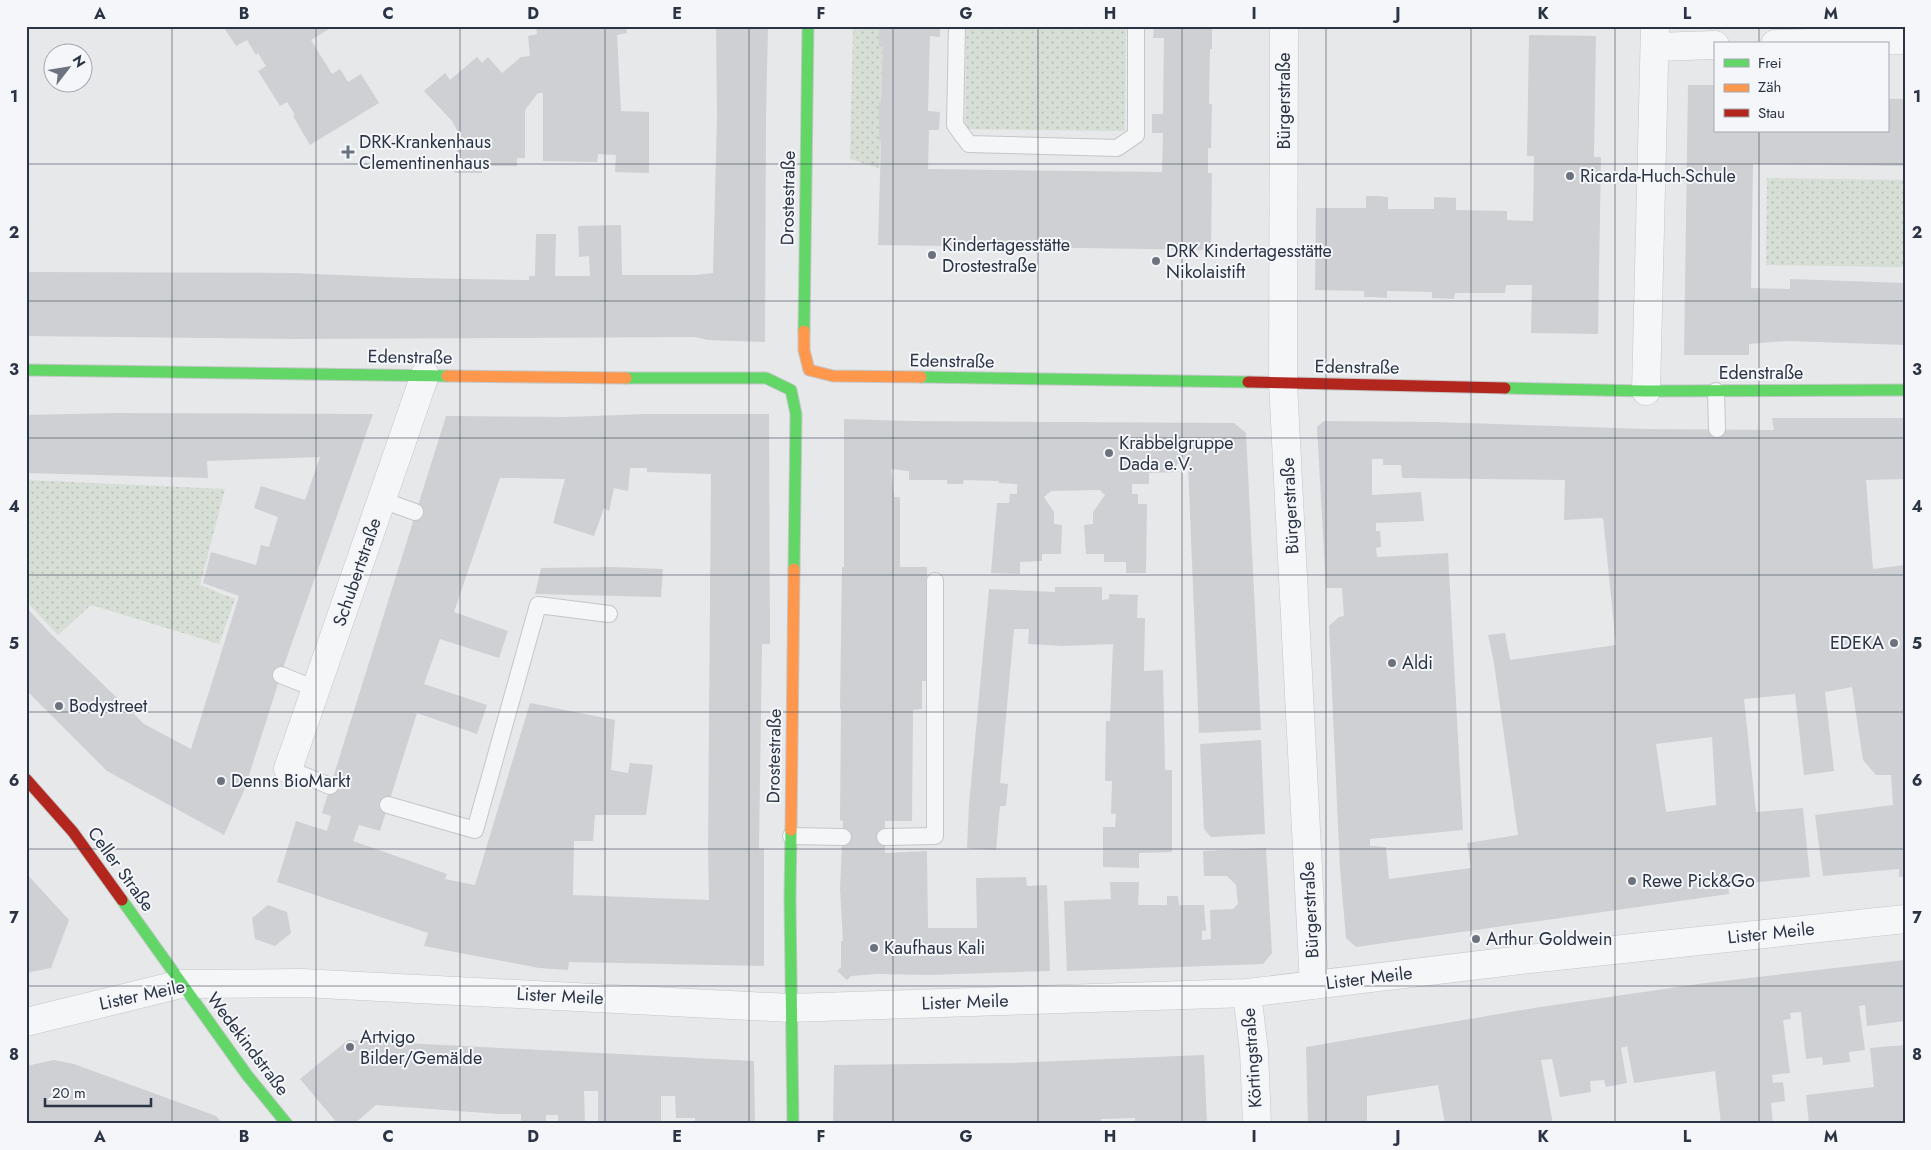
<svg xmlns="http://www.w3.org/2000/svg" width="1931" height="1150" font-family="Jost,sans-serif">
	<defs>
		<pattern id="green-dots" width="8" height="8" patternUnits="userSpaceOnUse" patternTransform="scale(1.25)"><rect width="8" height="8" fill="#d6ded6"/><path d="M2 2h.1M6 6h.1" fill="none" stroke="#b8bfb9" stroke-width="1.8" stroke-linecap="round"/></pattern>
	</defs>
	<rect width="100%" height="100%" fill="#e6e8ea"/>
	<!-- green -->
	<path fill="url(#green-dots)" d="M853,26H879L883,47L881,102H879V140L881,141L879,168L850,159Z
		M966,26H1126L1125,131L965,129Z
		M1767,178L1905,180V267L1766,265Z
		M26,480L225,489L200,585L235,599L219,644L91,605L58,635L26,601Z"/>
	<!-- building -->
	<path fill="#ced0d3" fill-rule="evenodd" d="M223,26H334L311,40L332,74L340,69L348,82L361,74L379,103L310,145L293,116L295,115L287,102L280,106L258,71L266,66L258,53L256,55L247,40L236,46Z
		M536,26H626L627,33L617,35L621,111L649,112V173L615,172L616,155L598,154L597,162L543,161V93H538L525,110V158H517V166H482V173H454V156H457V130L452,121L424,91L445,73L450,80L477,57L482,63L488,57L502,73L521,57L530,56L528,36L537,34Z
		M716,26H768L766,117L765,342L708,340L695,337L291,339L26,336V272L292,273L410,278L529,280V276H535L536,234H556L555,276H590L589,256L579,257L578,226L621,225L622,275H695L713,273L717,116Z
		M879,26H940V37L930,36L928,111L940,112L939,130H929L928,169L1162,172L1163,133H1152V114H1163L1164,38H1153L1154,26H1212V49H1210L1209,104H1212L1211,148H1208V173H1212L1211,250L878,245L881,141H879V102H881L883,47H879Z
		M1529,35L1596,36L1594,155V157H1601L1598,334L1531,333L1532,285H1506L1505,293H1455L1454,299L1432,298V292L1387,291V298L1375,297H1364V291L1315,290L1316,208H1366V196H1377L1388,197V209H1434V197L1456,198V210L1507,211V220L1533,221L1534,156H1527Z
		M1688,85H1715V131H1887V99H1905V166L1753,164L1751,288L1790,289V279L1905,283V345L1788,341L1749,344V355H1684Z
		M115,413L373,414L283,668L244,791L224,835L107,771L26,690V607L51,634L144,724L191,749L239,596L203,583L211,552L256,565L261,545L269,547L278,517L254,508L261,486L305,500L320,457L207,461L208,478L26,473V415Z
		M648,414H769L770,644H762L759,849L764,848V966L569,962L568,970L539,968L424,946L428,933L277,882L296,821L327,831L331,816L322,813L446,416L566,417ZM630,468H647V472L711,474L708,848L709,900L573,895L574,841H593L595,815H646L653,765L630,763L628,773L611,770L615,720L530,703L475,885L445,879L447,874L353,841L359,825L380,831L417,713L477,734L487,705L424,684L440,639L499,658L508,631L454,612L500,478L565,479L553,523L594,536L604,508L609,511L614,488L628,491Z
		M1772,418H1905V479L1866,480L1873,569L1905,565V876L1899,877V869L1823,876L1815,815L1893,805L1891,775H1876L1863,760L1852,687L1825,692L1834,771L1804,775L1795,694L1744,699L1756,812L1803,808L1810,877L1728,885L1729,894L1356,947L1346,938L1340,869L1329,626L1339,617L1344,616L1342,588H1326L1317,427L1324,421L1434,422L1647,429L1774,430ZM1372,459H1383V465H1401L1402,478L1565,480L1564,520L1603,518L1616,645L1510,660L1505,633L1488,635L1494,663L1518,835L1467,843L1471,868L1389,879L1386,847L1370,846V839L1463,830L1448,553L1377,557L1376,548L1381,547L1380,531H1376V523L1424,521L1421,492L1372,495ZM1712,737L1716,805L1666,812L1656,744Z
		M844,419L911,421L1234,423L1246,433L1261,730L1199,733L1188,464H1177V472L1149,473V484H1132V494H1138V504H1147L1146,573H1126V562H1104V554H1086L1084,525L1093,524V512L1105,495L1100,490L1051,491L1044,497L1054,512V524L1062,525L1061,554H1042V561L1020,562V574L991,573L997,503H1009L1010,494H1017V484L999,483V481L964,480L963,484H947V480H909V471L891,469L894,497H900V567H927L926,681H922V709L913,710L912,821H885V853L927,851L928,928H977L976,878L1026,877L1027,886L1047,885L1050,971L929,975L877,974L851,976L847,980L837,971L841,967V941H843L840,889L843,821L840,820L841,709H840L842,567H844Z
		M613,567L663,569L661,597L535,594L541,568Z
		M1055,587H1102V600L1109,599V594L1138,595L1137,618H1145L1144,671L1163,670L1165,770H1172V852L1139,853V868L1103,867V827H1115L1116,814H1111L1112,781H1105L1106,721H1110L1113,644L1063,646L1028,644L1029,629H1014L1000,783L1008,784L1006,806H1000L996,850L967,848L969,805L989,589L1055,592Z
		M1261,740L1265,834L1211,837L1204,829L1200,744Z
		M1266,848L1272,953L1263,964L1067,971L1064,901L1111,899L1110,882H1139L1138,905H1167V896H1178L1179,905H1204L1206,931L1202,930V940L1211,939L1210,910L1233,909L1238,904L1236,885L1227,876H1204L1203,851Z
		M26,873L69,920L51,968L26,973Z
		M268,905L287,912L291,933L275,946L255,939L252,918Z
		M1905,960V1021L1867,1026L1865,1005L1859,1006L1865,1050L1849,1052L1850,1062L1823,1065L1822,1057L1806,1059L1801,1012L1790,1013L1791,1019L1783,1020L1790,1073L1772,1075L1773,1083L1783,1082L1785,1101L1771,1103L1773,1124H1721L1715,1071L1634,1083L1627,1046L1621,1048L1627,1083L1606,1087L1604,1080L1590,1081L1591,1092L1560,1097L1552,1059L1541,1060L1553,1124H1445L1438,1085L1367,1096V1124H1308L1306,1047L1534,1008L1705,983Z
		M348,1040L754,1061L755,1124H695V1118H676L675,1096H661V1124H598V1091H584L585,1124H558V1115H546V1124H521V1114H499L376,1105L354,1124H338L300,1079Z
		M1905,1045V1124H1809L1806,1095L1874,1087L1870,1048Z
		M1204,1055L1207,1124H1135V1118L1101,1119V1124H1069V1121L1046,1124H833L834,1065L1013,1063Z
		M54,1060L74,1064L216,1116L223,1124H26V1066Z"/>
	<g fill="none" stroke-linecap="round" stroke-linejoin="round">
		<!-- lane casing -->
		<g stroke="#c4c6c8" stroke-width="18">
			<path id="lane" d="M957,26L955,125L969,144L1117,148L1136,135V26
				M1716,391L1717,429
				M382,500L415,512
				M281,675L316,689
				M288,769L330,786
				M388,805L475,830L538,605L609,614
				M791,836L843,837
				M885,837L935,836V581"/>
		</g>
		<!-- street casing -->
		<g stroke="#c4c6c8" stroke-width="29">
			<path id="street" d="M1284,26L1283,383L1314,985
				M1775,44L1905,40
				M1655,47L1715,45
				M1646,391L1655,26
				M288,769L425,375
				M1247,993L1254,1051L1257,1124
				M26,1022L181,984L302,983L790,1008L1247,993L1529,959L1905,919"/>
		</g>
		<!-- fast casing -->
		<g stroke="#c4c6c8" stroke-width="13">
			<path id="fast" d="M804,331L808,26
				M26,370L447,376
				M921,377L1248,382
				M626,378H766L791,390L796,414L794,569
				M1505,388L1646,391L1905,390
				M791,830L790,899L793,1124
				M122,900L247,1075L287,1124"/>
		</g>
		<!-- slow casing -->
		<g stroke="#c4c6c8" stroke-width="13">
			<path id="slow" d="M804,331V350L809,370L833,376L921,377
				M447,376L626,378
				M791,830L794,569"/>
		</g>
		<!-- jam casing -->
		<g stroke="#c4c6c8" stroke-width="13">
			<path id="jam" d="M1248,382L1505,388
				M26,779L73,832L122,900"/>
		</g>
		<!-- lane -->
		<use href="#lane" stroke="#f5f6f7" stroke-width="16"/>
		<!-- street -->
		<use href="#street" stroke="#f5f6f7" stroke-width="28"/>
		<!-- fast -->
		<use href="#fast" stroke="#63d668" stroke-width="11"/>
		<!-- slow -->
		<use href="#slow" stroke="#ff974d" stroke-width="11"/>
		<!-- jam -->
		<use href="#jam" stroke="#b3261e" stroke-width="11"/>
	</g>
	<!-- grid -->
	<path fill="none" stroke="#2b3445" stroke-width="1" stroke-opacity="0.55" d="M172,26V1124M316,26V1124M460,26V1124M605,26V1124M749,26V1124M893,26V1124M1038,26V1124M1182,26V1124M1326,26V1124M1471,26V1124M1615,26V1124M1759,26V44M1759,131V1124M26,164H1905M26,301H1905M26,438H1905M26,575H1905M26,712H1905M26,849H1905M26,986H1905"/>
	<!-- markers -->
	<g fill="#6c737f" stroke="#f4f6f9" stroke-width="2">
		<path d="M345.5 144.5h5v5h5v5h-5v5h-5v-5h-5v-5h5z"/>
		<circle cx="1570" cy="176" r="5"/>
		<circle cx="932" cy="255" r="5"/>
		<circle cx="1156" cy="261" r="5"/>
		<circle cx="1109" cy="453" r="5"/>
		<circle cx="1894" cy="643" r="5"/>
		<circle cx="1392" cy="663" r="5"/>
		<circle cx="59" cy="706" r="5"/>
		<circle cx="221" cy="781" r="5"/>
		<circle cx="1632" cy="881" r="5"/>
		<circle cx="1476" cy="939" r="5"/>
		<circle cx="874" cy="948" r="5"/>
		<circle cx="350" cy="1047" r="5"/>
	</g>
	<g text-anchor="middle" stroke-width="4" stroke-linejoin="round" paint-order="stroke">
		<!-- street labels -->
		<g font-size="18" fill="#2b3445" stroke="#f4f6f9">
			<text transform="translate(1284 101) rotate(-90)" y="6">Bürgerstraße</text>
			<text transform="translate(788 198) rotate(-89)" y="6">Drostestraße</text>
			<text transform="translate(410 357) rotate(1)" y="6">Edenstraße</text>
			<text transform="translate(952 361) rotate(1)" y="6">Edenstraße</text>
			<text transform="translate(1357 367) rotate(1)" y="6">Edenstraße</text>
			<text x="1761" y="379">Edenstraße</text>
			<text transform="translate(1290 506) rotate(-93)" y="6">Bürgerstraße</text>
			<text transform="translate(357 572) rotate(-71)" y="6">Schubertstraße</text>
			<text transform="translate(774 756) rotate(-89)" y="6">Drostestraße</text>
			<text transform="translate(121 869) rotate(54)" y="6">Celler Straße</text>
			<text transform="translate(1310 910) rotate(-93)" y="6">Bürgerstraße</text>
			<text transform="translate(1771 933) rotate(-6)" y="6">Lister Meile</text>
			<text transform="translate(1369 978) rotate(-7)" y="6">Lister Meile</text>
			<text transform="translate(142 995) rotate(-12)" y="6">Lister Meile</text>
			<text transform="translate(560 996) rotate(3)" y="6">Lister Meile</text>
			<text transform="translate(965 1002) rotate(-2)" y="6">Lister Meile</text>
			<text transform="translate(248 1044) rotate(53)" y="6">Wedekindstraße</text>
			<text transform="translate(1252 1058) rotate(-94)" y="6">Körtingstraße</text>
		</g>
		<!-- poi labels -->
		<g font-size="18" fill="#2b3445" stroke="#f4f6f9" text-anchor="start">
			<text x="359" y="148">DRK-Krankenhaus<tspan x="359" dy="21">Clementinenhaus</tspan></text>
			<text x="1580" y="182">Ricarda-Huch-Schule</text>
			<text x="942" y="251">Kindertagesstätte<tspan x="942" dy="21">Drostestraße</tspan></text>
			<text x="1166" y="257">DRK Kindertagesstätte<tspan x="1166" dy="21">Nikolaistift</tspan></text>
			<text x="1119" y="449">Krabbelgruppe<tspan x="1119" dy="21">Dada e.V.</tspan></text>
			<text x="1884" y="649" text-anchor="end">EDEKA</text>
			<text x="1402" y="669">Aldi</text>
			<text x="69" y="712">Bodystreet</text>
			<text x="231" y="787">Denns BioMarkt</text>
			<text x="1642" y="887">Rewe Pick&amp;Go</text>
			<text x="1486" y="945">Arthur Goldwein</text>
			<text x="884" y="954">Kaufhaus Kali</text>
			<text x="360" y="1043">Artvigo<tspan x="360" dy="21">Bilder/Gemälde</tspan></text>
		</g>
	</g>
	<!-- border -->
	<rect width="1931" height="1150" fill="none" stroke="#f4f6f9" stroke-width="55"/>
	<!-- legend -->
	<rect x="1714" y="42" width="175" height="90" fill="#f4f6f9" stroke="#a4a8b1"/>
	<rect x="1724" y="59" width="25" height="8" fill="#63d668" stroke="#a4a8b1"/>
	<text x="1758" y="68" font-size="15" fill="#2b3445">Frei</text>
	<rect x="1724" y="84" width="25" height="8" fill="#ff974d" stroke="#a4a8b1"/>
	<text x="1758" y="92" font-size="15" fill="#2b3445">Zäh</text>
	<rect x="1724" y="109" width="25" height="8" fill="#b3261e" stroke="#a4a8b1"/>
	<text x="1758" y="118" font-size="15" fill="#2b3445">Stau</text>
	<!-- north arrow -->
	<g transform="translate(68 68) rotate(59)"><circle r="24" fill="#f4f6f9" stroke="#a4a8b1"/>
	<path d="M0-4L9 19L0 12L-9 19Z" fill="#6c737f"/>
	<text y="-8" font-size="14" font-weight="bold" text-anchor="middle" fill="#2b3445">N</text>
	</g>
	<!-- scale -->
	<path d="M45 1098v8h106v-8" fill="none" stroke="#2b3445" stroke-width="2.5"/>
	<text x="52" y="1098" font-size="15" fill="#2b3445" stroke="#f4f6f9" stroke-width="4" paint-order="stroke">20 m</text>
	<rect x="28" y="28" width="1876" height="1094" fill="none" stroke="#2b3445" stroke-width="2"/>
	<g font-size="16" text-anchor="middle" font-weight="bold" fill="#2b3445">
		<text x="100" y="19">A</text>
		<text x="244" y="19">B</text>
		<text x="388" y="19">C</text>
		<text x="533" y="19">D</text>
		<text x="677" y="19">E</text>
		<text x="821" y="19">F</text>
		<text x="966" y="19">G</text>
		<text x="1110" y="19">H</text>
		<text x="1254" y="19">I</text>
		<text x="1398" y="19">J</text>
		<text x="1543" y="19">K</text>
		<text x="1687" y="19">L</text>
		<text x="1831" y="19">M</text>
		<text x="14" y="102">1</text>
		<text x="1917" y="102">1</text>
		<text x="14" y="238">2</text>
		<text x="1917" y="238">2</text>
		<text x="14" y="375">3</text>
		<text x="1917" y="375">3</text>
		<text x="14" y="512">4</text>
		<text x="1917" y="512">4</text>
		<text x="14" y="649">5</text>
		<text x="1917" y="649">5</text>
		<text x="14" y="786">6</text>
		<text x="1917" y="786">6</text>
		<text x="14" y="923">7</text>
		<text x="1917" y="923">7</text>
		<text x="14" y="1060">8</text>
		<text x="1917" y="1060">8</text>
		<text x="100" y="1142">A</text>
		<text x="244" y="1142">B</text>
		<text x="388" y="1142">C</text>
		<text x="533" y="1142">D</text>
		<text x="677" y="1142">E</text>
		<text x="821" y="1142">F</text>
		<text x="966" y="1142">G</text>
		<text x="1110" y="1142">H</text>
		<text x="1254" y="1142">I</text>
		<text x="1398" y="1142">J</text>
		<text x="1543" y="1142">K</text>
		<text x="1687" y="1142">L</text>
		<text x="1831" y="1142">M</text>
	</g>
</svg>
